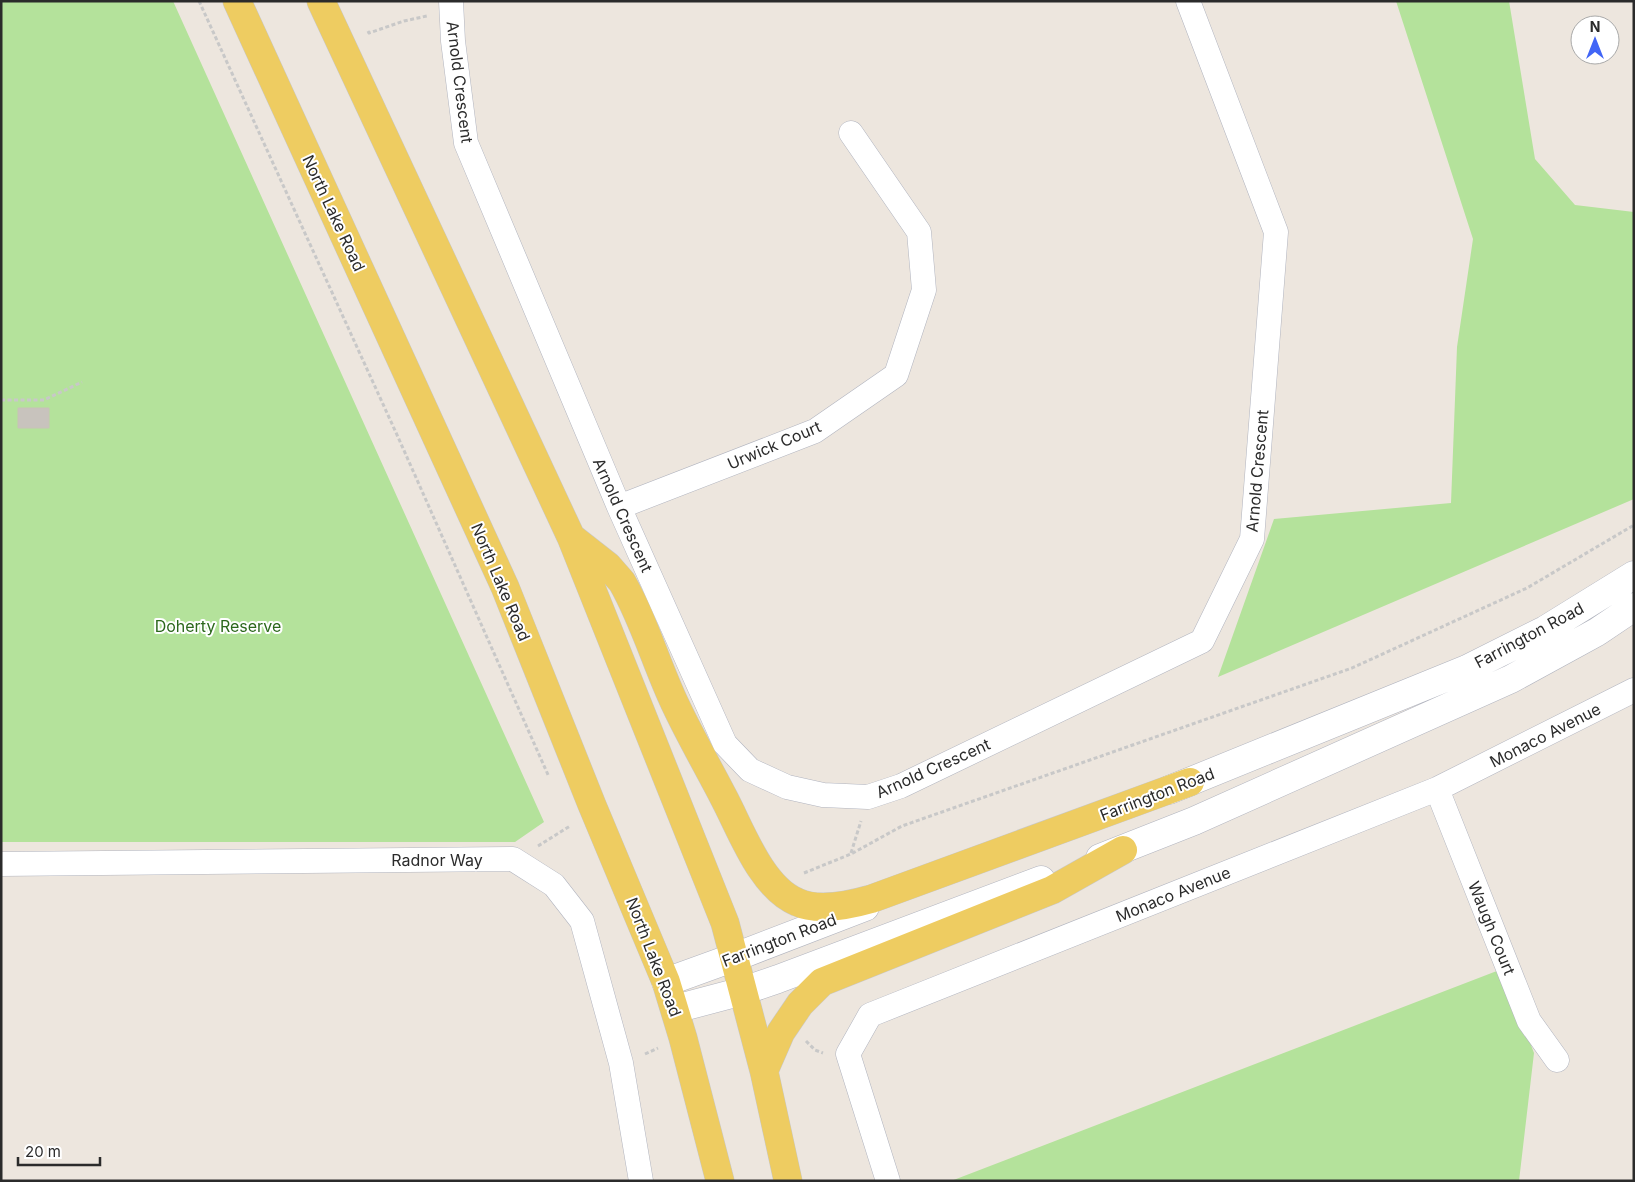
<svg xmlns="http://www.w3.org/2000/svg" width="1635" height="1182" font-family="Inter,sans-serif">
	<rect width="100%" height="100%" fill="#ede6de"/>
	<!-- green -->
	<path fill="#b4e29b" d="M1,1H173L544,822L515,842H1Z
		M1396,1H1509L1535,159L1575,205L1634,212V499L1218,677L1274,519L1451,503L1457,347L1473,239Z
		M1502,969L1534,1053L1519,1181H951Z"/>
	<!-- building -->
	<path fill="#c8c3bd" stroke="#c8c2b7" d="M18,408H49V428H18Z"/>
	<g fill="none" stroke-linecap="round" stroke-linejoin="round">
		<!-- street casing -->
		<g stroke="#b1b4bf" stroke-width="25">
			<path id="street" d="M451,1L453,41L466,143L619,507L725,744L750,770L787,787L823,795L868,797L901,786L1202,641L1252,539L1276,232L1188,1
				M619,507L815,431L896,375L924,290L919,232L851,133
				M1437,789L1529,1021L1557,1060
				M1,864L513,859L554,885L582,921L621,1063L641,1181
				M888,1181L848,1054L870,1015L1437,789L1634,690"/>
		</g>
		<!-- secondary casing -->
		<g stroke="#b1b4bf" stroke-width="29">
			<path id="secondary" d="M1169,790L1467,669L1545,630L1634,575
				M1100,858L1194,821L1511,679L1597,632L1634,607
				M666,982L735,957L865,907
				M675,1009L743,991L778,979L1041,880"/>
		</g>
		<!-- primary casing -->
		<g stroke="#c8c8c8" stroke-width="29">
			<path id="primary" d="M237,1L505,587L592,805L666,982L683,1038L720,1181
				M321,1L571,537L725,923L764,1071L788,1181
				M571,537L608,566L622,582C644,620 656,664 675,704C690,736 708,767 724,798C741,830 761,887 797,902C818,912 850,905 871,899L1190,782
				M764,1071L781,1032L800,1004L822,982L1052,890L1123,850"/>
		</g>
		<!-- path -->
		<path stroke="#c8c8c8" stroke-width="3" stroke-dasharray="4 2.5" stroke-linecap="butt" d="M199,1L398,437L549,777
			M368,31L369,33L404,21L427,16
			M1,400H44L82,382
			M538,846L570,826
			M851,853L861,821
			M804,873L851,854L902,826L1352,668L1527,588L1634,525
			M806,1041L815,1050L823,1053
			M645,1054L658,1048"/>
		<!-- street -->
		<use href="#street" stroke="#fff" stroke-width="24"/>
		<!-- secondary -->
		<use href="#secondary" stroke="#fff" stroke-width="28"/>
		<!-- primary -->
		<use href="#primary" stroke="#eecc61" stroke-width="28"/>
	</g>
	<g text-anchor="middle" stroke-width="4" stroke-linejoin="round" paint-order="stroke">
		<!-- street labels -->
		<g font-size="16" fill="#2b2b2b" stroke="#fff">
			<text transform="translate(460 82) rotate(83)" y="6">Arnold Crescent</text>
			<text transform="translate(334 213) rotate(65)" y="6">North Lake Road</text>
			<text transform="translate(774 445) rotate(-23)" y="6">Urwick Court</text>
			<text transform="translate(1257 471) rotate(-85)" y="6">Arnold Crescent</text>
			<text transform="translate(623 515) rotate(66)" y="6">Arnold Crescent</text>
			<text transform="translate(501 582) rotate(67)" y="6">North Lake Road</text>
			<text transform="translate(1529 635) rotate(-28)" y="6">Farrington Road</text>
			<text transform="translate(1545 735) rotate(-27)" y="6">Monaco Avenue</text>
			<text transform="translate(933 768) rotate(-24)" y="6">Arnold Crescent</text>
			<text transform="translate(1157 794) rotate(-21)" y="6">Farrington Road</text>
			<text x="437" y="866">Radnor Way</text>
			<text transform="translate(1173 894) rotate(-22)" y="6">Monaco Avenue</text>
			<text transform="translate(1492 928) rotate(68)" y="6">Waugh Court</text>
			<text transform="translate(779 940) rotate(-21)" y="6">Farrington Road</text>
			<text transform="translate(654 957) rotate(69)" y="6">North Lake Road</text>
		</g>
		<!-- park labels -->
		<g font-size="16" fill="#2c681c" stroke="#fff">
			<text x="218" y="632">Doherty Reserve</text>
		</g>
	</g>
	<!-- border -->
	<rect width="1635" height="1182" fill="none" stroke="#2b2b2b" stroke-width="5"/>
	<!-- north arrow -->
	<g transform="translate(1595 40)"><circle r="24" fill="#ffffff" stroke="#aaaaaa"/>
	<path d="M0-4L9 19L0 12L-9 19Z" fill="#4165f6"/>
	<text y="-8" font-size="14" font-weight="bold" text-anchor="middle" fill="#2b2b2b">N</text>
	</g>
	<!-- scale -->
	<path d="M18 1157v8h82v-8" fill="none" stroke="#2b2b2b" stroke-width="2.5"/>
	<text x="25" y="1157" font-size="15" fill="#2b2b2b" stroke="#ffffff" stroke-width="4" paint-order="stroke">20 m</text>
</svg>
